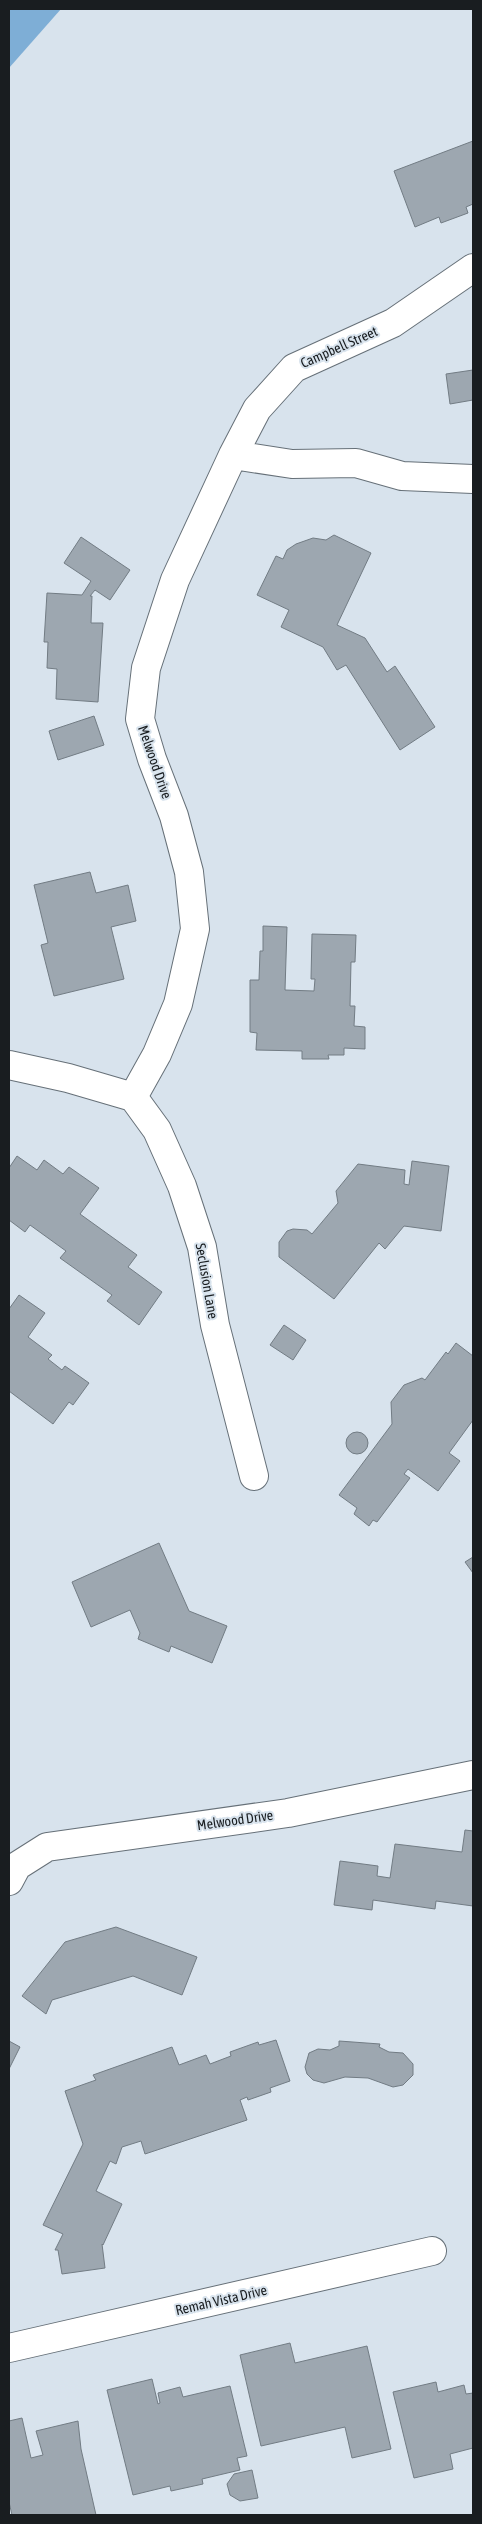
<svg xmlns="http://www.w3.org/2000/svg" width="482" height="2524" font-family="'Asap Condensed',sans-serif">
	<rect width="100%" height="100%" fill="#d8e3ed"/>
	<!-- water -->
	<path fill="#7eaed6" d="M9,9H61L9,68Z"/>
	<!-- building -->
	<path fill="#9da7b0" stroke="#727c84" d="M473,141V204L466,207L468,213L441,223L439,217L415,227L394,171Z
		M473,370V400L450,404L446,374Z
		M334,535L371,553L337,625L365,638L387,672L395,666L435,727L400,750L346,665L337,670L323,647L281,627L289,610L257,595L276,556L283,559L287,550L296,544L313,538L326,540Z
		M81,537L130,570L110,600L95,590L90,596H92L91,623H103L98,702L56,699L57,669L47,668L48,642H44L47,593L82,595L91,581L64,563Z
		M94,716L104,745L58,760L49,731Z
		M90,872L96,893L128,885L136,921L111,927L124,979L54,996L41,945L48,943L34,885Z
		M263,926L287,927L285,990L314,991L315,979H311L312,934L356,935L355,962H351L350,1006H355L354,1026L365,1027V1049L344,1048V1055H328L329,1059H302V1051L256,1050L257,1033L250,1032V980H259L260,951H263Z
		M17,1156L37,1170L44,1160L63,1174L69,1167L99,1188L80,1214L137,1255L128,1267L162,1292L139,1325L107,1301L112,1295L60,1258L66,1251L30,1225L25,1232L9,1220V1168Z
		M412,1161L449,1166L441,1231L404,1226L385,1249L379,1243L334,1299L279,1257V1242L287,1231L293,1229L307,1230L312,1234L338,1203L336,1191L358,1164L405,1170L404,1184L409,1185Z
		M19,1295L45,1313L28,1337L52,1355L48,1359L62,1370L65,1366L89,1383L73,1405L69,1402L53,1424L9,1391V1309Z
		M284,1325L306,1340L293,1360L270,1345Z
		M456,1343L473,1356V1420L449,1453L460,1461L438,1491L408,1469L404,1474L410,1478L377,1522L373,1520L369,1526L354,1514L357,1508L339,1495L392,1424L391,1402L404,1385L422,1378L425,1380L446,1352L448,1354Z
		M346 1443a11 11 0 1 1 22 0a11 11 0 1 1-22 0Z
		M159,1543L189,1611L227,1626L212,1663L171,1646L169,1652L138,1639L140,1633L130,1610L91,1627L72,1582Z
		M473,1557V1573L465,1562Z
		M465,1830L473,1831V1906L436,1901L435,1909L373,1900L372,1910L334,1905L340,1861L378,1866L377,1876L390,1878L395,1844L462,1852Z
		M116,1927L197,1957L182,1995L133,1976L52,2000L46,2014L22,1996L65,1942Z
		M276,2040L290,2081L270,2088L271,2092L248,2100L247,2097L240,2100L247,2120L145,2154L141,2141L122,2147L116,2164L110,2161L96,2191L122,2204L103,2245L102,2244L105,2268L62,2274L58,2250H55L63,2234L43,2225L83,2144L65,2091L96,2080L93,2075L172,2047L179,2065L206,2055L210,2064L231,2056L230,2052L258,2042L259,2045Z
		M9,2041L20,2047L9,2069Z
		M339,2041L380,2044L379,2047L389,2052L403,2053L413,2064V2075L403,2085L393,2087L368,2078L345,2077L324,2083L313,2080L307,2074L305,2067L309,2053L318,2049L330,2050L339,2046Z
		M290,2343L295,2363L367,2346L391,2449L352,2458L345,2427L261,2446L240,2355Z
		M152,2379L158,2404L160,2403L158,2393L180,2387L183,2397L230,2386L247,2456L237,2458L240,2470L202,2479L203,2484L171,2491L170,2486L133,2495L107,2390Z
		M436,2382L438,2392L464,2385L466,2394L473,2393V2448L450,2454L453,2469L414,2478L393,2392Z
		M22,2418L31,2458L43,2455L36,2431L78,2421L81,2449L96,2515H12L9,2502V2421Z
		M252,2470L258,2498L240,2501L230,2495L227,2484L234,2474Z"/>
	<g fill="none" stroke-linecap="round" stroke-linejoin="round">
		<!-- street casing -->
		<g stroke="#667078" stroke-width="30">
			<path id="street" d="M233,455L292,464L356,463L402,476L473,479
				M9,1065L68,1078L133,1097
				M133,1097L157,1054L178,1004L195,929L189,872L174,816L152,759L140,719L146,668L175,580L233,455L257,409L294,368L393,323L473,268
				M133,1097L157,1130L182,1186L202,1247L215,1325L254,1476
				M9,1881L17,1866L47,1847L288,1813L473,1775
				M9,2348L432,2251"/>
		</g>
		<!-- street -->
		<use href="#street" stroke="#fff" stroke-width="28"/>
	</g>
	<g text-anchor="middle" stroke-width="4" stroke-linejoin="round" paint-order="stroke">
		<!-- street labels -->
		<g font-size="14" fill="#191d20" stroke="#d8e3ed">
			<text transform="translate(339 347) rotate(-24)" y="5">Campbell Street</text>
			<text transform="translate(155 762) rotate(71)" y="5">Melwood Drive</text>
			<text transform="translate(207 1281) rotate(80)" y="5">Seclusion Lane</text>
			<text transform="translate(235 1820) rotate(-8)" y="5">Melwood Drive</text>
			<text transform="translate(221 2300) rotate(-13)" y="5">Remah Vista Drive</text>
		</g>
	</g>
	<!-- border -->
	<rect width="482" height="2524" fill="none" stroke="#191d20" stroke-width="20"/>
</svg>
